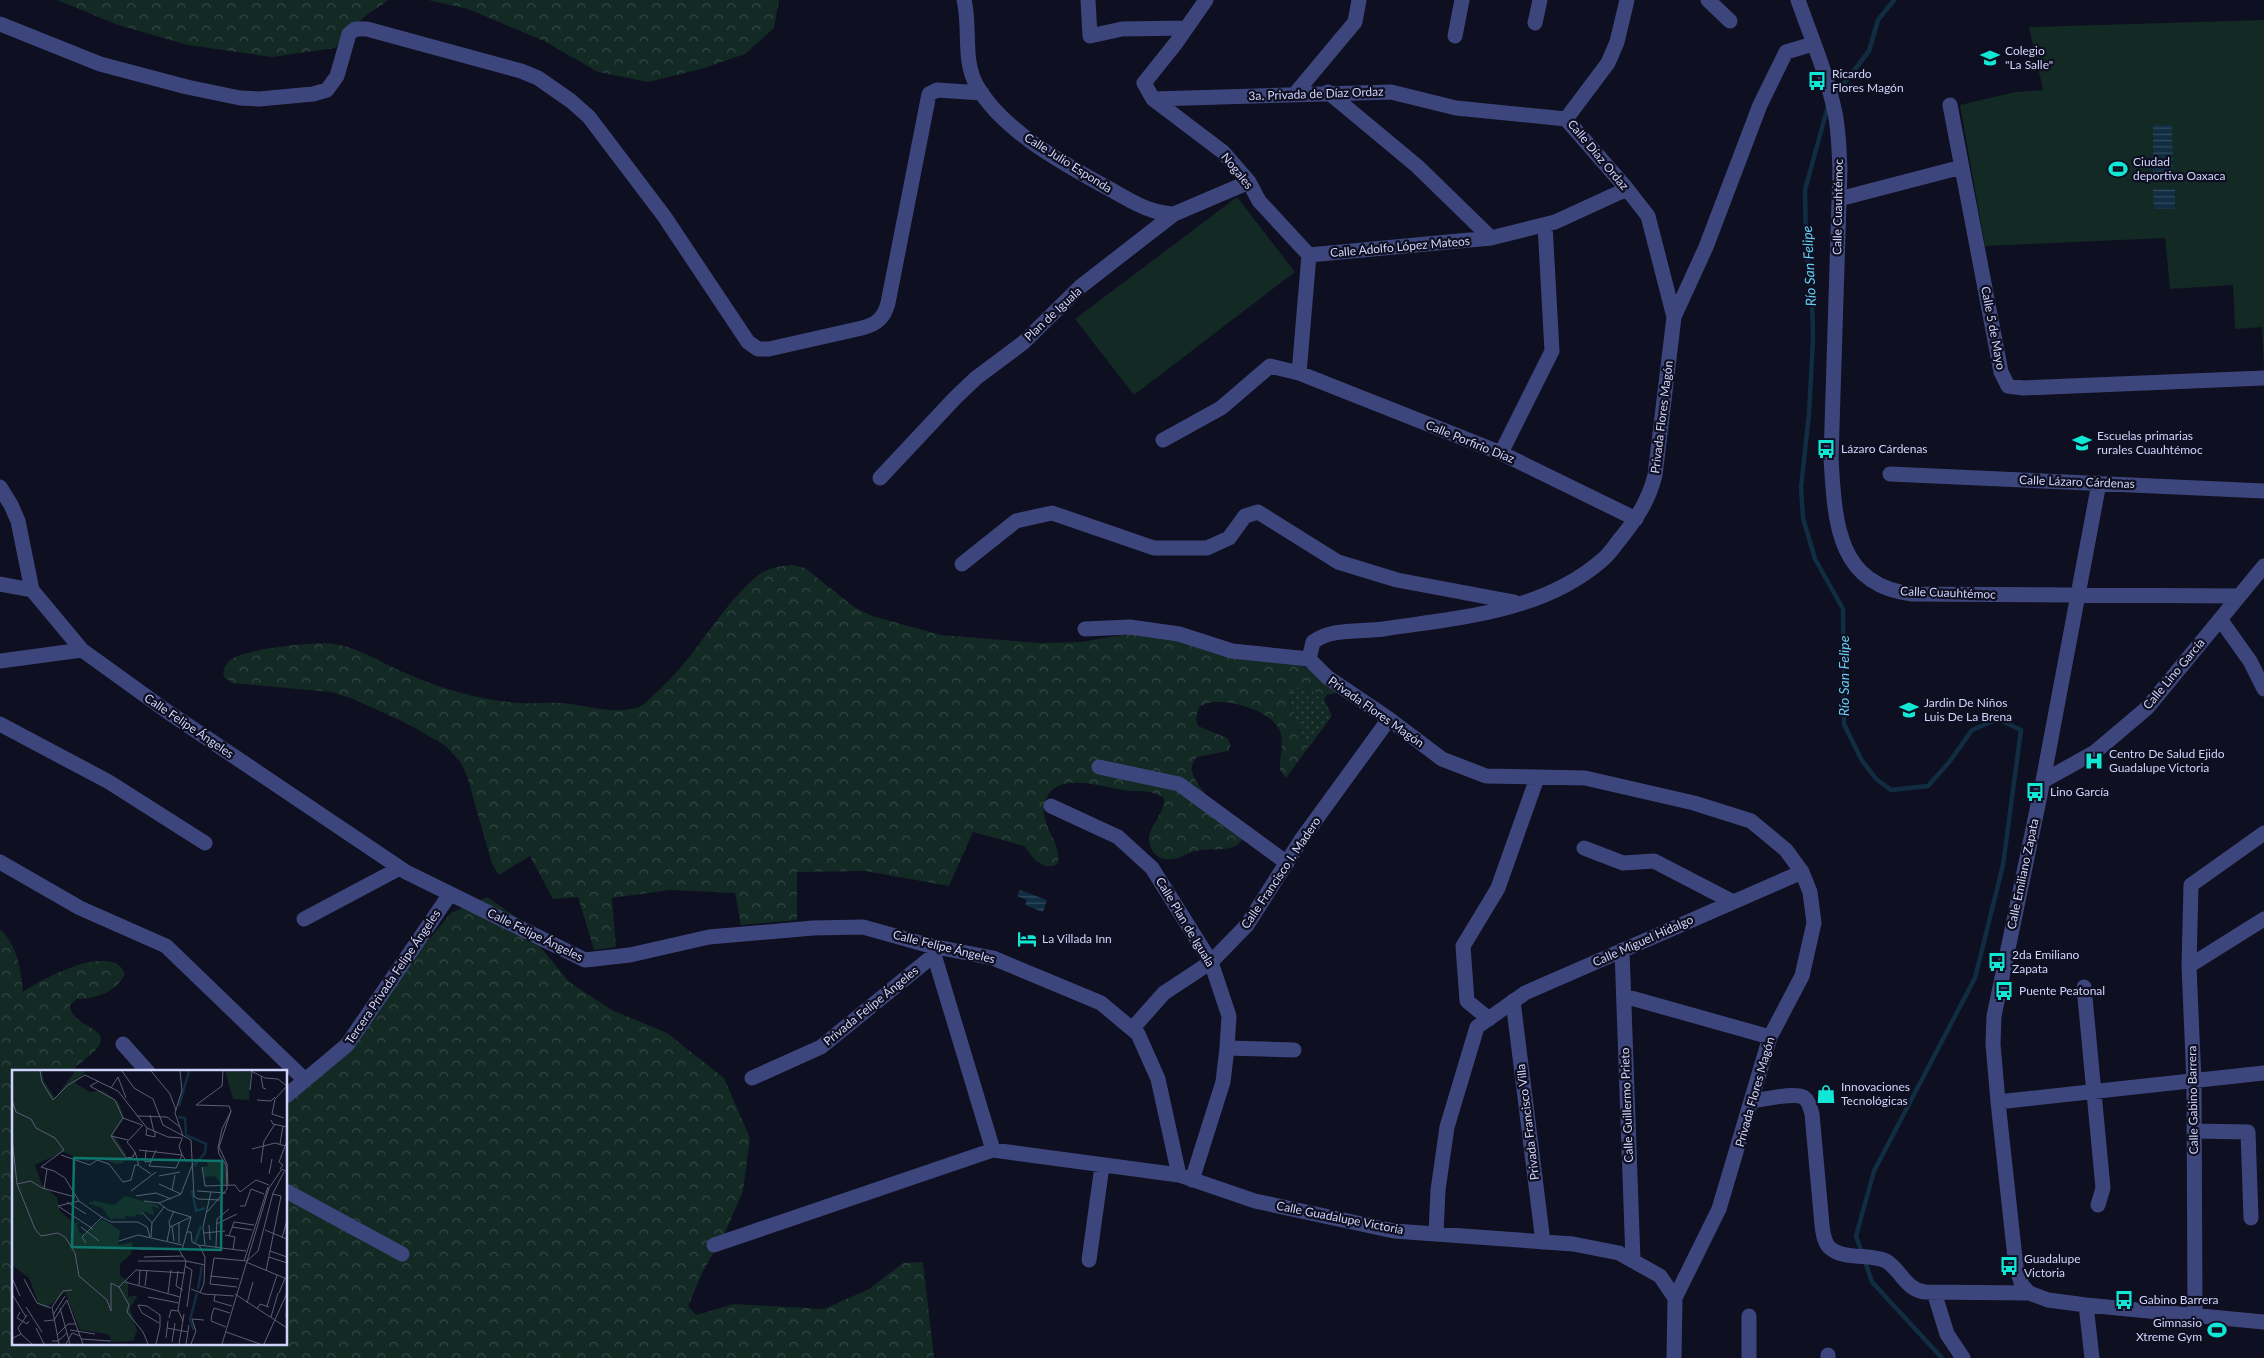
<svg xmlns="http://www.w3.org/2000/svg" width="2264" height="1358" font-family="Lato,sans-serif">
	<defs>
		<pattern id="grass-dots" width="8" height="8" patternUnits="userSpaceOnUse" patternTransform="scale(1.25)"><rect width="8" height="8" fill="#122924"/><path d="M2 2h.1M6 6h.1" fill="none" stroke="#334745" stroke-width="1.8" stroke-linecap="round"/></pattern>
		<pattern id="forest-crowns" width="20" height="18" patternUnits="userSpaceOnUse" patternTransform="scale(1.25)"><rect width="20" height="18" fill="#122924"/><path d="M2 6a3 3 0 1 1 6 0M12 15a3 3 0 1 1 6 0" fill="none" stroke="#334745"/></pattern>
		<pattern id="water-rules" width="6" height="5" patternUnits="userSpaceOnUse" patternTransform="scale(1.25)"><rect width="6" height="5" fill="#112d42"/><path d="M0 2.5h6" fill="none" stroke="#334b5e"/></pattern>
	</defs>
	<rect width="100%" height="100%" fill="#0e0f20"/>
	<!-- grass -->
	<path fill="url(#grass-dots)" d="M1298,687L1327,695L1324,699L1332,716L1308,748C1302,731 1285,710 1291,691Z"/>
	<!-- forest -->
	<path fill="url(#forest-crowns)" d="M57,0H389L365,16L335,48L272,57L188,45L118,25Z
		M428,0H779L774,28L745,54L701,69L648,82L598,72L544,41L468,9Z
		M792,565L805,568L854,607L872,616L941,635L1040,643L1081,642L1146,631L1259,653L1318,671L1337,693L1327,695L1298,687L1291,691C1285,710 1302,731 1308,748L1286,778L1280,771C1279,756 1285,743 1279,729C1269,708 1213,693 1199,708L1196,718L1198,726L1227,738L1231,745L1228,751L1197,757C1193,762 1191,766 1192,772C1197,790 1231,822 1244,836C1241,841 1239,845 1233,847C1221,851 1207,848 1195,851C1186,854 1175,861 1165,859C1159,858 1153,854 1151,848C1142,829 1166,816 1164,798C1150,789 1138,792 1123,790C1097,786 1050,769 1044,807C1042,828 1061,842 1058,863L1054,866H1045L1036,861L1024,846L973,832L949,886L865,871L797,872V920L741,925L735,893L670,890L612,898L616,947L594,950L578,897L553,899L530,856L499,875L492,864L467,776L461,763L446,746L408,724L351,698L331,692L232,683L224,677C222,670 225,665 230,660C245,649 315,641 334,644C362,648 384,665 410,675C445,690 481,700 519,703C533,704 547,702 560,703C586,704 613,716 639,707C646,704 653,695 659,690C688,664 708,629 733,600C742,591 752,578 763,572C773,567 782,566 792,565Z
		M487,897L516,917L569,982L612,1010L667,1033L724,1078L750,1138L743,1191L724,1235L703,1271L688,1306L696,1315L734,1304L824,1309L869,1289L903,1263L923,1262L934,1358H0V929C17,945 21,969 23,992C41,979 113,941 125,974C116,992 96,999 77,999L70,1005C71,1033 136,1025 75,1067L78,1072H14V1344H286V1088L358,1025L451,913Z"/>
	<!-- garden -->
	<path fill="#122924" d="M2264,20V372L2262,327L2235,329L2233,285L2170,289L2165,238L1985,246L1960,105L2015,92L2043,90L2029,27Z
		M1237,197L1295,272L1134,395L1075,319Z"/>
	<!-- water -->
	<path fill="url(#water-rules)" d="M2153,125H2172L2173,177H2153Z
		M2153,189H2175V209H2154Z
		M1020,890L1047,900L1043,912L1025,905L1027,900L1017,896Z"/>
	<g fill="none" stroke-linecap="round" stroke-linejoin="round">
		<!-- stream -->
		<path stroke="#112d42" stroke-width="4.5" d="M1835,95L1869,51L1878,20L1894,0
			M1828,106L1805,190L1806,253L1812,293L1813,340L1809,414L1801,487L1803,518L1815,559L1843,609L1844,724L1861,759L1876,779L1891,790L1928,786L1950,761L1972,730L1998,719L2021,730L2003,865L1975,978L1874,1171L1856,1236L1862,1253
			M1865,1261L1872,1282L1942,1358"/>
		<!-- minor -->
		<path stroke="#3d467c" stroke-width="15" d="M964,0C971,28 962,60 977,86C1002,130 1061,162 1104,186C1120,194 1135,205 1152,210C1159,213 1167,213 1174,214
			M1088,0L1090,36L1122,29L1186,28
			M1206,0L1176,43L1144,83L1153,99L1223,152L1249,182L1259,201L1309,255
			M1708,0L1730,21
			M1798,0C1811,37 1827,74 1835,113C1839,132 1839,151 1840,170L1831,459C1835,520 1836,585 1912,594L2239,596
			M1535,23L1540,0
			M0,24L100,64L187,87L240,98L259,99L313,94L327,90L337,76L349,34L355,29H367L521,71L538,78L571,101L589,117L664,216L748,342L758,349H769L862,328C877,324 884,318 888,303L929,94L937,90L982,93
			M1455,36L1462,0
			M1328,92L1417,166L1491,238
			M1294,95L1355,22L1359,0
			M1153,99L1391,92L1456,108L1566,119
			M1950,105L2001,372L2008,386L2023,388L2264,378
			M1566,119L1627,189L1648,216L1674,317
			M1566,119L1608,63L1617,42L1627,0
			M1839,199L1962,167
			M1309,255L1491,238L1555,222L1627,189
			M1299,373L1309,255
			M1163,440L1221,408L1270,366L1299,373L1501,453L1636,519
			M1501,453L1552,351L1545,225
			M1890,474L2264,491
			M880,478L955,398L976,378L1024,342L1080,287L1174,214L1249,182
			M0,487L11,505L18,521L32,590L82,650L168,712L406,872L585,960L630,955L709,937L813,928L863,927L931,946L993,958L1101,1003L1138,1034L1158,1079L1179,1175
			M962,564L1016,521L1052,513L1154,548H1207L1229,538L1245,516L1258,512L1338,562L1397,580L1514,602
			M0,584L32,590
			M2220,619L2250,661L2264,689
			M1085,629L1130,627L1179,634L1232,651L1309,659
			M0,661L82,650
			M0,724L109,782L205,843
			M1099,767L1179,784L1287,863
			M2043,781L2095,752L2147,708L2264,566
			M1051,806L1118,837L1152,868L1211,962L1229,1016L1227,1048L1223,1082L1192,1180
			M1584,848L1623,863L1654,861L1733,902
			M0,862L80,908L166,946L305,1080
			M304,919L400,868
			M932,948L993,1150
			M1622,950L1633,1261
			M2189,966L2264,919
			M2084,987L2103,1188L2098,1205
			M1624,996L1770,1037
			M1513,1001L1543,1242
			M1489,1019L1467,1001L1463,946L1498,888L1537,778
			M1132,1029L1164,993L1211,962L1247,925L1301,840L1389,719
			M123,1044L148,1072
			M1227,1048L1294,1050
			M752,1078L821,1047L934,955
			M286,1096L347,1045L450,894
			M1751,1101C1763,1100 1793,1092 1803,1097C1809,1100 1810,1108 1812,1114L1822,1225C1823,1233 1824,1242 1829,1247C1843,1261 1870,1253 1886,1261C1901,1270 1906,1290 1925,1292L2029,1293L2048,1300L2086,1305L2264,1322
			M1998,1102L2264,1073
			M2194,1131L2248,1132L2251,1218
			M286,1191L402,1254
			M1436,1234L1438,1190L1447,1127L1477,1027L1525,993L1802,872
			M714,1245L993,1150L1179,1175L1255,1201L1394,1231L1573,1244L1619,1253L1660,1276L1675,1298
			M1089,1260L1102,1166
			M1934,1292L1947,1334L1963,1358
			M2029,1293L2022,1285L2016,1267L1998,1102L1993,1044L1994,1016L2043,781L2099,483
			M2086,1305L2092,1358
			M2195,1315L2194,1082L2189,966L2191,885L2264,833
			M1828,1355V1358
			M1674,1358L1675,1298L1719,1209L1770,1037L1802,976L1814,923L1810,892L1802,872L1786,850L1751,821L1694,803L1585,778L1486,776L1442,759L1389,719L1327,677L1309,659L1313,642C1332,628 1360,632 1383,629C1458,618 1542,612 1601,561C1609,555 1615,545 1621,538C1637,518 1649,500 1655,475L1674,317L1706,247L1760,105L1786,52L1813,44
			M1749,1358V1316"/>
	</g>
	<!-- icons -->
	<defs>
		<g id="school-bare" transform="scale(1.5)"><path d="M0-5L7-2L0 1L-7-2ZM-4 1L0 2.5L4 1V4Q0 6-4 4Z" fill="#10e8d5" stroke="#0e0f20" stroke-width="2.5" paint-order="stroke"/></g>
		<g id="bus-bare" transform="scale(1.5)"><path d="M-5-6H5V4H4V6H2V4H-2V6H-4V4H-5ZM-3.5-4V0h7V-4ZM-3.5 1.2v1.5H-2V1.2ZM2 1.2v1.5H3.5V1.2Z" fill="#10e8d5" stroke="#0e0f20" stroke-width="2.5" paint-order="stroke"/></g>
		<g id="stadium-bare" transform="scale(1.5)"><path d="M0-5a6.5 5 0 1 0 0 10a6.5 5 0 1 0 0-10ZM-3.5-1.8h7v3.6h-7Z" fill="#10e8d5" stroke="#0e0f20" stroke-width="2.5" paint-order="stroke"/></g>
		<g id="hospital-bare" transform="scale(1.5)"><path d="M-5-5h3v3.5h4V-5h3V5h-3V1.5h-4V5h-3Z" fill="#10e8d5" stroke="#0e0f20" stroke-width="2.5" paint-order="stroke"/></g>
		<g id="hotel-bare" transform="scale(1.5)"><path d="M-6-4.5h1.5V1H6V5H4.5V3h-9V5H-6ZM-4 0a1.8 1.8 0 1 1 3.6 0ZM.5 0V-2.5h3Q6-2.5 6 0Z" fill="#10e8d5" stroke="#0e0f20" stroke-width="2.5" paint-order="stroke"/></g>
		<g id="shop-bare" transform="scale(1.5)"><path d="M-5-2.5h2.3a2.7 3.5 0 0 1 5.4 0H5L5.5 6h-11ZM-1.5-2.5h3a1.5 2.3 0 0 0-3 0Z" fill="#10e8d5" stroke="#0e0f20" stroke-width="2.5" paint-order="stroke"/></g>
	</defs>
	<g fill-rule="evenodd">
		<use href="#school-bare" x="1990" y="58"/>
		<use href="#bus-bare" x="1817" y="81"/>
		<use href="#stadium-bare" x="2118" y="169"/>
		<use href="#school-bare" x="2082" y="443"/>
		<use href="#bus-bare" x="1826" y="449"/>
		<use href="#school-bare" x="1909" y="710"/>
		<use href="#hospital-bare" x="2094" y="761"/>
		<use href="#bus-bare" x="2035" y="792"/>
		<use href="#hotel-bare" x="1027" y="939"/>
		<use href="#bus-bare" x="1997" y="962"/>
		<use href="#bus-bare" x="2004" y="991"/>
		<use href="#shop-bare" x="1826" y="1094"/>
		<use href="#bus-bare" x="2009" y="1266"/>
		<use href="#bus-bare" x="2124" y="1300"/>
		<use href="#stadium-bare" x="2217" y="1330"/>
	</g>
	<g text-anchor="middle" stroke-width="4.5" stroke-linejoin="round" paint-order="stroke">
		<!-- poi labels -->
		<g font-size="12" fill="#d0d4fc" stroke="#0e0f20" text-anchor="start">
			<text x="2005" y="55">Colegio<tspan x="2005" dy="14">"La Salle"</tspan></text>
			<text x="1832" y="78">Ricardo<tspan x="1832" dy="14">Flores Magón</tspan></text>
			<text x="2133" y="166">Ciudad<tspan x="2133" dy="14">deportiva Oaxaca</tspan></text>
			<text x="2097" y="440">Escuelas primarias<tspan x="2097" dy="14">rurales Cuauhtémoc</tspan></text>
			<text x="1841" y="453">Lázaro Cárdenas</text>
			<text x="1924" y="707">Jardin De Niños<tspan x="1924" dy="14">Luis De La Brena</tspan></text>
			<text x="2109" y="758">Centro De Salud Ejido<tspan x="2109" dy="14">Guadalupe Victoria</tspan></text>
			<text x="2050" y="796">Lino García</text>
			<text x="1042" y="943">La Villada Inn</text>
			<text x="2012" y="959">2da Emiliano<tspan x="2012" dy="14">Zapata</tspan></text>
			<text x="2019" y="995">Puente Peatonal</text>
			<text x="1841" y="1091">Innovaciones<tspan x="1841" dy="14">Tecnológicas</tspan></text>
			<text x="2024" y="1263">Guadalupe<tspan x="2024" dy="14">Victoria</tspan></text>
			<text x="2139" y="1304">Gabino Barrera</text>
			<text x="2202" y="1327" text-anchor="end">Gimnasio<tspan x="2202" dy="14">Xtreme Gym</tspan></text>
		</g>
		<!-- street labels -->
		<g font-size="12" fill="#d0d4fc" stroke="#0e0f20">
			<text transform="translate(1316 94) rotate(-2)" y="4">3a. Privada de Díaz Ordaz</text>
			<text transform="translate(1598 155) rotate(50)" y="4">Calle Díaz Ordaz</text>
			<text transform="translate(1068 163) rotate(32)" y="4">Calle Julio Esponda</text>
			<text transform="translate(1237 171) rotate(51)" y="4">Nogales</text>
			<text transform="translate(1838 207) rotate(-89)" y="4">Calle Cuauhtémoc</text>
			<text transform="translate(1400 247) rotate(-5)" y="4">Calle Adolfo López Mateos</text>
			<text transform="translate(1053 314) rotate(-43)" y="4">Plan de Iguala</text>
			<text transform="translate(1993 328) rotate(79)" y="4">Calle 5 de Mayo</text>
			<text transform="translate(1662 417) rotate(-83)" y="4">Privada Flores Magón</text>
			<text transform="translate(1470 442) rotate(22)" y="4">Calle Porfirio Díaz</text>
			<text transform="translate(2077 482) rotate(2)" y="4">Calle Lázaro Cárdenas</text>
			<text transform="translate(1948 593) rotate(2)" y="4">Calle Cuauhtémoc</text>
			<text transform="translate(2174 674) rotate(-50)" y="4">Calle Lino García</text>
			<text transform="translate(1376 712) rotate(35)" y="4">Privada Flores Magón</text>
			<text transform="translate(189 726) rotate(34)" y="4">Calle Felipe Ángeles</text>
			<text transform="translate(1281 873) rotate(-56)" y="4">Calle Francisco I. Madero</text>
			<text transform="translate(2023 874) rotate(-78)" y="4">Calle Emiliano Zapata</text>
			<text transform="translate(1185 922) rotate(59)" y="4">Calle Plan de Iguala</text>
			<text transform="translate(535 935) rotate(26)" y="4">Calle Felipe Ángeles</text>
			<text transform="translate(1643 941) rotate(-24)" y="4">Calle Miguel Hidalgo</text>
			<text transform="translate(944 947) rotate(14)" y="4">Calle Felipe Ángeles</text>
			<text transform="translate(393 977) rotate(-56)" y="4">Tercera Privada Felipe Ángeles</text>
			<text transform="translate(871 1006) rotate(-39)" y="4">Privada Felipe Ángeles</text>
			<text transform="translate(1755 1092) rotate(-74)" y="4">Privada Flores Magón</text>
			<text transform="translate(2193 1100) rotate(-91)" y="4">Calle Gabino Barrera</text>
			<text transform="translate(1627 1105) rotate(-92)" y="4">Calle Guillermo Prieto</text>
			<text transform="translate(1528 1122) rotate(-97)" y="4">Privada Francisco Villa</text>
			<text transform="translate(1340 1218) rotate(11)" y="4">Calle Guadalupe Victoria</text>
		</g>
		<!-- water labels -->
		<g font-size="14" font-style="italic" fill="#66cdf4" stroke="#0e0f20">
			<text transform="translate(1809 266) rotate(-93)" y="5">Río San Felipe</text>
			<text transform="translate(1844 676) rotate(-90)" y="5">Río San Felipe</text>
		</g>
	</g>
	<!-- overview -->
	<g transform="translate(12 1070)">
		<rect width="275" height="275" fill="#0e0f20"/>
		<path d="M0,1H30L32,11L43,28L63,1H74L63,13L78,22L90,20L107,33L112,48L101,64L114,84L111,93L104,94L88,88L74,91L51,82L23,95L30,115L45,127L48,141L62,153L69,152L65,154L67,163L74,164L90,149L108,160L106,175L121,172L119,184L108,194V205L116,212V227L126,225L118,238L125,261L121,271L100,272L96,264L68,260L53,222L35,238L27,235L17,208L0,195ZM213,1L239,2L237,30L221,29ZM113,126L146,135L147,139L140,136L142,145L131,141L130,146L125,144L123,147L113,146V149L101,148L100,151L90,138L76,133L83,131L102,135Z" fill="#122924"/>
		<path d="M195,92H213L215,115H210L203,106L192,107L190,97L196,96Z" fill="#122924"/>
		<path fill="none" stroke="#112d42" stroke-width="2.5" d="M167,36L177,1M166,47L173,48L174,65L194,74L193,83L182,96M180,120L184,141L193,138M183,173L189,156M186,219L190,196M182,260L178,250L185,223"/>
		<path fill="none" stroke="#5c5e78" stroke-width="1" d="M28,1L30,12L41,30L56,15L73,5L106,21L135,58L156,67L171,68M110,1L122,18L141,29L151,55L179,70M139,1L158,24L164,40M168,1L170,20L163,43L171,66M211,1L210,16L184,35L217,36L219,41M239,1L253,8L266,9L275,16L263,29L260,44L272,48M249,6L251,18L254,19M87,11L78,16L103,30L111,48L99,66M99,18L106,7L114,28M238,20L240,1M0,30L4,42L19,49L24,58L43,68L52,80L29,97L42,101L53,108L67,131L88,146L99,152H126L135,157L138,167M245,30L259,31L263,27M138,45L142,62M125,46L155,47L168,57M111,48L130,55M259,50L261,54L275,57M131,55L115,72L123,82L127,96L139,104M135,58L134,65L143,67V62M99,66L114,88L121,87L123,82M99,66L116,70M0,68L5,114L23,159L29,166L46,163L53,167L63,183L67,206L95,230L99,241V213L107,217L117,235L115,242L131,262L136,274M179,70L182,126L186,129L208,130M268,74L271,56M240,79L263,73L273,76M127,80L170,85L175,92M134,80L133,92L140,91M49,85L78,95L85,90L97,94L111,112L119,110L123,95H126M249,93L252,71L263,54M137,96L164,98M137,96L144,80M190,97L193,116L223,115L228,122L244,110L257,115M164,98L170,85L167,76L170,69M268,99L271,95L267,92L275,71M257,104L260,89M147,106L168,102M5,114L19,111L30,118L63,127M147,114L169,124M32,119L35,99M160,120L163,105M119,121L144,102M185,121L214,123M124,126L144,123L159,129M132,131L147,133M55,132L74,144M46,136L81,159M46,136L67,131M228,136H233L239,119L252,124M130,142L140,153L139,167M195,142L215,119L214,95L207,84L206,78L210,59L219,41L207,77L215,94L216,115M167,152V173M140,153L152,137M204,154L225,144M197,155L198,170M160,156L162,171M69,157L87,171M158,157L157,152L162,141M220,157L240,160M253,160L275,169M175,162H179L180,172L186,175L234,181M192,163L213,161M213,165L223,167L221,179M217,166L222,152L242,155M270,168L275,150M107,171L126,165L170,175M155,171L158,157L179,147M74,173L70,167L90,147M187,175L193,187L192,213L188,223M193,175L191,157L199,122M204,177L205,149L217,139M127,179H175M167,180L174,191L166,240L171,251M170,180L179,147L156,140L147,133L169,124L181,93M258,181L275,187M132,187L171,186M257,187L275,193M126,191H174L193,195M232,191L256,117M234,192L275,209M173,196L180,200L175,237M166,201L164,216L171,220M254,201L269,126L261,124M198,206L227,209M12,209L25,233L39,238M1,210L8,226M113,212L168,227M127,215L128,200M133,216L135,200M107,217L124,200L173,203M225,217L198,214L202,188L235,191L246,181L261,123L272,102M179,219L192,224L222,226M156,223L159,200M267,223L273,208M0,224L14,247M223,224L275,258M203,225L202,231L220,236M136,227L167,233M235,233L241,212M255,236L265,205M14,237L30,262M48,238L58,274M245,239L248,234L257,237M8,242L5,248L15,254L17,251M41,245L53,226M259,247L266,223M274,247L275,232M157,248L159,240L166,241M32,251L42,250L55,230L71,274M147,253L130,243L126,235L135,236L148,245V257M214,257L199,251L200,244L202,238L218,243M24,258L32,274M155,258L176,262M58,260L83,264M214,262L248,274M9,264L6,258L15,245M45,265L56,254H64M1,268L9,264L20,274M154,268L156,251M69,269L99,271M40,271H46L55,263M160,272L163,253M47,274L40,237L51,221L60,220M54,274L60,263L68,266M144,274L148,257M167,274L172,244M174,274L177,255M179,274L184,261L180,249L192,250M210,274L257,118L270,99L275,102M252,274L275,223"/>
		<path fill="#0f766e" fill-opacity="0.15" stroke="#0f766e" stroke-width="2.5" d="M62,88L210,91L209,180L60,177Z"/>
		<rect width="275" height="275" fill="none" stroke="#d0d4fc" stroke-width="2.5"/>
	</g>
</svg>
